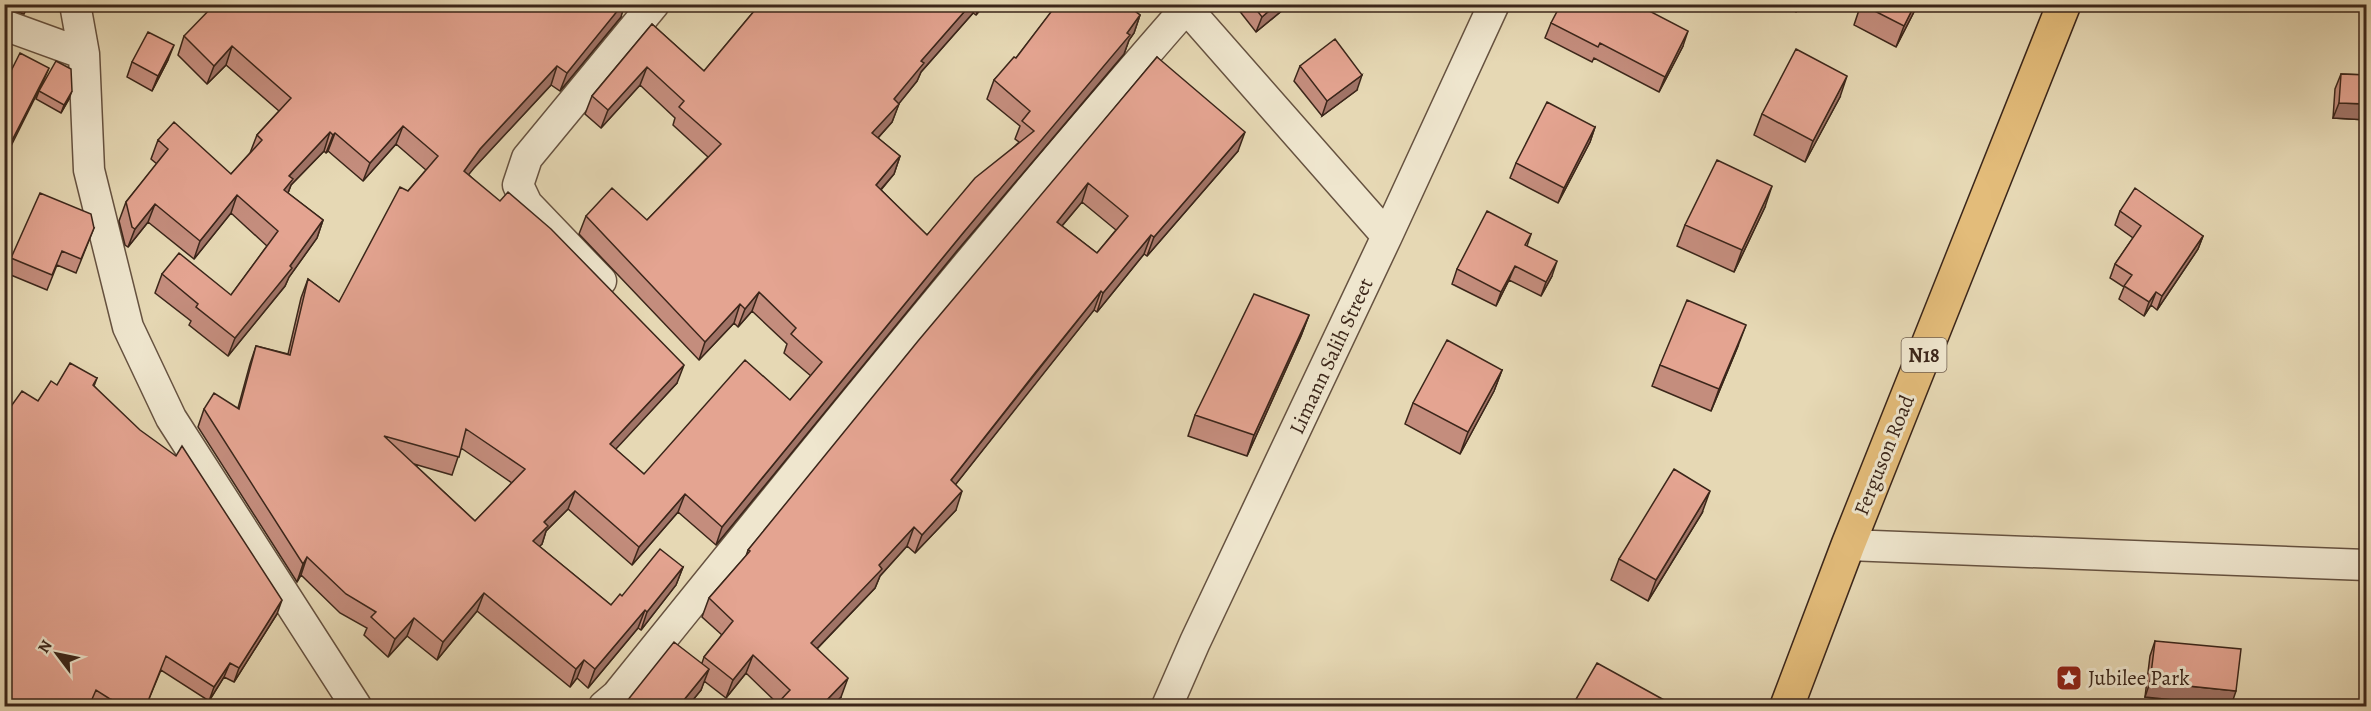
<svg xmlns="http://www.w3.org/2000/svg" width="2371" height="711" font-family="Alegreya,serif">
	<rect width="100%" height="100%" fill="#e6d8b4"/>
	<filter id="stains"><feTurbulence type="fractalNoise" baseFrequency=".00333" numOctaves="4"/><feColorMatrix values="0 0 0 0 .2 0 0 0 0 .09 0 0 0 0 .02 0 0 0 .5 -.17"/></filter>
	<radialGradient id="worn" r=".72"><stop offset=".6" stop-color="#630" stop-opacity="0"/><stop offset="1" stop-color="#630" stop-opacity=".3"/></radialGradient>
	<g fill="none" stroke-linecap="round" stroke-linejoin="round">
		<!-- minor casing -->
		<g stroke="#665240" stroke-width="33">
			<path id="minor" d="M75,4L84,54L89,170L128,327L171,418L356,706
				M1183,4L1387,236
				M4,25L84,54
				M601,281L527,204L518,185L527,158L654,4
				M1848,545L2366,565
				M604,706L617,695C804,463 990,232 1186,8
				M1167,706L1195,642L1387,236L1494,4"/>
		</g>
		<!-- trunk casing -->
		<g stroke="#3b261a" stroke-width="36">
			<path id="trunk" d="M1787,706L1848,545L2064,4"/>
		</g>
		<!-- minor -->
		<use href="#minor" stroke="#efe6ce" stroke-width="30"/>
		<!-- trunk -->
		<use href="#trunk" stroke="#e3bc7a" stroke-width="33"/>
	</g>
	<!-- wall -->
	<path fill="#c48d7d" stroke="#3b261a" stroke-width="1.5" fill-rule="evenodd" d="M4,4H29L24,14L9,9H4Z
		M760,4H985L976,15L973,13L921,72L917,81L899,103L892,122L878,138L900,156L894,174L881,190L927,235L1019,142L1015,139L1020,126L987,99L994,80L1016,58L1053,10L1047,4H1125L1140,15L1134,33L1129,40L1124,54L956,252L716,545L678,512L632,565L568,509L546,531L542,544L539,546L611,605L622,596L683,567L676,585L641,630L638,628L588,688L577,678L570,687L477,611L437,660L407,636L388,657L364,635L367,628L340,613L301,575L297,582L198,427L204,409L238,408L250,364L256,346L288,354L301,298L308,279L339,302L408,191L426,170L396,144L363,181L328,151L326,153L324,151L291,185L288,193L323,220L317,238L289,277L285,286L228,356L189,325L191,321L155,293L162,274L231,295L267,246L231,213L194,259L148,222L128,247L125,245L119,221L126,202L157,164L151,159L158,140L231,174L250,153L257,135L279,111L226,65L207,84L178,55L184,36L621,17L560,91L551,85L468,174L677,383L615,449L644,474L790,400L811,376L784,353L787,344L752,311L738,327L734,323L699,360L579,234L586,216L647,220L708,157L673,125L675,118L640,85L601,128L585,114L592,96L652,24L704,71ZM461,448L512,483L475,521L414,464L452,475Z
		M1234,4H1290L1256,32Z
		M1783,4H1800L1796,12Z
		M1861,4H1918L1896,47L1854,25Z
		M1551,23L1683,46L1659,92L1594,58L1592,62L1545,38Z
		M1157,57L1238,151L1147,256L1144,254L1097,312L1094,310L1028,392L955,485L956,510L915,553L907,546L880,576L875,588L817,649L841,697L778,704L746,673L726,698L704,681L701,690L688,706H623L702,663L704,657L722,635L702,617L709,598L746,556L748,550ZM1082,202L1116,230L1097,253L1062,226Z
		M168,60L152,91L127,77L132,62Z
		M1300,66L1357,90L1322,116L1294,81Z
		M2341,74L2367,75V120L2333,118L2335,89Z
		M39,91L69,99L61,113L36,99Z
		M1840,97L1805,162L1754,135L1762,114Z
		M1595,127L1590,142L1558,203L1510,178L1516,163Z
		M1765,207L1734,272L1677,246L1685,225Z
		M2120,211L2203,236L2198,249L2157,310L2151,305L2144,316L2119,299L2124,287L2110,278L2115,264L2133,238L2115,225Z
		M94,228L76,273L57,265L47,290L6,273L11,258Z
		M1531,234L1527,246L1552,276L1541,296L1509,280L1496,306L1452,284L1457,269Z
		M1309,315L1301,336L1247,456L1188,436L1195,415Z
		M1738,346L1711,411L1652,386L1660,365Z
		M1502,370L1494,391L1460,454L1405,424L1413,403Z
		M97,378L94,386L277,614L234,682L224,677L209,701L161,670L146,706H94L91,704L38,401L57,385Z
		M1702,513L1648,601L1611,580L1619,559Z
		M2155,641L2231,706L2145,697L2150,656Z"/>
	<!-- shaded-wall -->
	<path fill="#a07366" stroke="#3b261a" stroke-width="1.5" d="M4,4H11L9,9H4Z
		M620,4H625L621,17L560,91L567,73Z
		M971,4H976L973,13L921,72L917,81L897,106L899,104L892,122L866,151L872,133L894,99L921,61Z
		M980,4H985L976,15Z
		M1277,4H1290L1256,32L1262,17Z
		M1915,4H1918L1896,47L1904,26Z
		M1140,15L1134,33L1129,40L1124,54L956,252L716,545L722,527L1127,33Z
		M1688,31L1683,46L1659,92L1665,77Z
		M174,45L168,60L152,91L158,76Z
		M232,46L226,65L207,84L214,66Z
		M557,66L551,85L474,168L457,189L464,171L480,149Z
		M647,67L640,85L601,128L608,110Z
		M49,68L43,82L4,160V156Z
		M1362,75L1357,90L1322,116L1327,101Z
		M1847,76L1840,97L1805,162L1813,141Z
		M72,91L69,99L61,113L64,105Z
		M2339,103L2367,104V120L2333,118Z
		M403,126L396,144L363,181L370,163Z
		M1595,127L1590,142L1558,203L1564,188Z
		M330,132L324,151L291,185L286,198L277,208L289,176Z
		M1245,132L1238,151L1147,256L1154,237Z
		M335,133L328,151L326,153L333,135Z
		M900,156L894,174L869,203L876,185Z
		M1088,183L1082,202L1050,240L1057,222Z
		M1772,186L1765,207L1734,272L1742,250Z
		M237,195L231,213L194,259L200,241Z
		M155,204L148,222L128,247L135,229Z
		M323,220L317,238L289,277L285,286L228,356L235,338L290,266Z
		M1151,235L1144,254L1097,312L1103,293Z
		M2203,236L2198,249L2157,310L2162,296Z
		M1557,261L1552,276L1541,296L1546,282Z
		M1515,266L1509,280L1496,306L1501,292Z
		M1101,291L1094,310L944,499L951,480Z
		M759,292L752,311L738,327L745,309Z
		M2156,292L2151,305L2144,316L2149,302Z
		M740,304L734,323L699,360L705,342Z
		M1309,315L1301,336L1247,456L1254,435Z
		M1746,325L1738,346L1711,411L1719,389Z
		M684,365L677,383L603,463L610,444Z
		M1502,370L1494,391L1460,454L1468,432Z
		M575,491L568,509L546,531L542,544L527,559L533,541L544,522Z
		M962,491L956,510L915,553L922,535Z
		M1710,491L1702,513L1648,601L1656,580Z
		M685,494L678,512L632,565L639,547Z
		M914,527L907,546L880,576L875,588L804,662L811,643L879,565Z
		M307,557L301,575L297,582L303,564Z
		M683,567L676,585L641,630L647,612Z
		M484,593L477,611L437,660L443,642Z
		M282,600L277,614L234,682L239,668Z
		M645,610L638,628L588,688L595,669Z
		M414,618L407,636L388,657L395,639Z
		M753,655L746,673L726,698L733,680Z
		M584,660L577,678L570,687L576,669Z
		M230,663L224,677L209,701L214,687Z
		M709,669L701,690L688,706H679Z
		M848,678L841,697L832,706H821Z
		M2150,682L2236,691L2231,706L2145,697Z"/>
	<!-- building -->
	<path fill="#e4a491" stroke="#3b261a" stroke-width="1.5" fill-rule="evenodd" d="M215,4H623L567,73L557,66L480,149L464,171L500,201L508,192L551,229L684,365L610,444L644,474L745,360L790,400L822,362L791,334L796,328L759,292L745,309L740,304L705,342L586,216L612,188L647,220L721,144L679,107L684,101L647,67L608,110L592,96L652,24L704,71L760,4H971L921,61L924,63L894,99L899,104L872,133L900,156L876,185L927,235L975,178L1034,131L1022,121L1030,111L994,80L1014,57L1016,58L1057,4H1125L1140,15L1127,33L1130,35L963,233L722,527L685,494L639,547L575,491L544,522L548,526L533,541L611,605L620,594L622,596L660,549L683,567L647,612L645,610L595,669L584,660L576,669L484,593L443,642L414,618L395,639L371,617L376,612L346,594L307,557L303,564L204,409L214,393L239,409L256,346L290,355L308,279L339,302L400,187L408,191L438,156L403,126L370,163L335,133L333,135L330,132L289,176L293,179L284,190L323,220L290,266L292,268L235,338L196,307L198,304L162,274L179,253L231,295L278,231L237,195L200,241L155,204L135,229L132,227L126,202L168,149L158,140L174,122L231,174L262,140L257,135L291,98L232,46L214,66L184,36ZM466,429L525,469L475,521L384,436L459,457Z
		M1252,4H1277L1262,17Z
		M1561,4H1636L1688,31L1665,77L1600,43L1598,47L1551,23Z
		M1861,4H1915L1904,26Z
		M148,32L174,45L158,76L132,62Z
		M1335,39L1362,75L1327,101L1300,66Z
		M1796,49L1847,76L1813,141L1762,114Z
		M20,53L49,68L4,156V85Z
		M1157,57L1245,132L1154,237L1151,235L1103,293L1101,291L1035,373L951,480L962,491L922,535L914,527L879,565L882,569L811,643L848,678L821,706H775L790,690L753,655L733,680L704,657L733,621L709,598L750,551L748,550L918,341ZM1088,183L1128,216L1097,253L1057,222Z
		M56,61L71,69L72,91L64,105L39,91Z
		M2341,74L2367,75V104L2339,103Z
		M1547,102L1595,127L1564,188L1516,163Z
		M1717,160L1772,186L1742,250L1685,225Z
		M2135,188L2203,236L2162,296L2156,292L2149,302L2124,286L2132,275L2115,264L2141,226L2120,211Z
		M40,193L91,214L94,228L81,259L62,251L52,275L11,258Z
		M1487,211L1531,234L1525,245L1557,261L1546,282L1515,266L1501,292L1457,269Z
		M1254,294L1309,315L1254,435L1195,415Z
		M1687,300L1746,325L1719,389L1660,365Z
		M1447,340L1502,370L1468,432L1413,403Z
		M70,363L97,378L93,385L140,430L176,456L182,446L282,600L239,668L230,663L214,687L166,656L146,706H129L110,699L96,690L89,706H4V416L22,391L38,401L51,381L57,385Z
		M1674,469L1710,491L1656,580L1619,559Z
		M2155,641L2241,649L2236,691L2150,682Z
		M674,642L709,669L679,706H623Z
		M1597,663L1675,706H1572Z
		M527,702L534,706H524Z"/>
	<!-- icons -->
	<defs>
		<g id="sight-square" transform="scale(1.35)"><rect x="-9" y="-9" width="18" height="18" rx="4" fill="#8f2418" stroke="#efe6ce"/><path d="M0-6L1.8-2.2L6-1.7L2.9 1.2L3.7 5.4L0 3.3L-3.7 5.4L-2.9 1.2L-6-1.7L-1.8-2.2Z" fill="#fff"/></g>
	</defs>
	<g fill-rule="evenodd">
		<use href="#sight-square" x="2069" y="678"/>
	</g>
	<g text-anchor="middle" stroke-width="6" stroke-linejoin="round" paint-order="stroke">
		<!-- shield labels -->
		<rect fill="#efe6ce" stroke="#716050" stroke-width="1.5" x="1901.5" y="338" width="45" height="34" rx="4.5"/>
		<g font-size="20" font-weight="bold" fill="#3b261a">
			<text x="1924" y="362">N18</text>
		</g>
		<!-- street labels -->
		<g font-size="21" fill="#3b261a" stroke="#efe6ce">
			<text transform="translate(1331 356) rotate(-65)" y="7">Limann Salih Street</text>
			<text transform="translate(1884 455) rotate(-68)" y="7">Ferguson Road</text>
		</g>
		<!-- poi labels -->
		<g font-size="21" fill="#3b261a" stroke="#efe6ce" text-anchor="start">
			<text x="2088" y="685">Jubilee Park</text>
		</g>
	</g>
	<!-- margin -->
	<rect width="2371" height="711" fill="none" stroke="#e6d8b4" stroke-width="24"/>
	<rect x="6" y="6" width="2359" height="699" fill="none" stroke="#3b261a" stroke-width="3"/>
	<rect x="12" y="12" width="2347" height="687" fill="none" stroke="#3b261a" stroke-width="1.5"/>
	<!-- north arrow -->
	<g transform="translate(57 654) rotate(302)" stroke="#efe6ce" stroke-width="4.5" paint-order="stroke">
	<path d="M0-4.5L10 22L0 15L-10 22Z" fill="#3b261a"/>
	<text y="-9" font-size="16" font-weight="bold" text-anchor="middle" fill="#3b261a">N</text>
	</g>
	<rect width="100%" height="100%" filter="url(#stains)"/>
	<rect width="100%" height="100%" fill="url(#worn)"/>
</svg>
